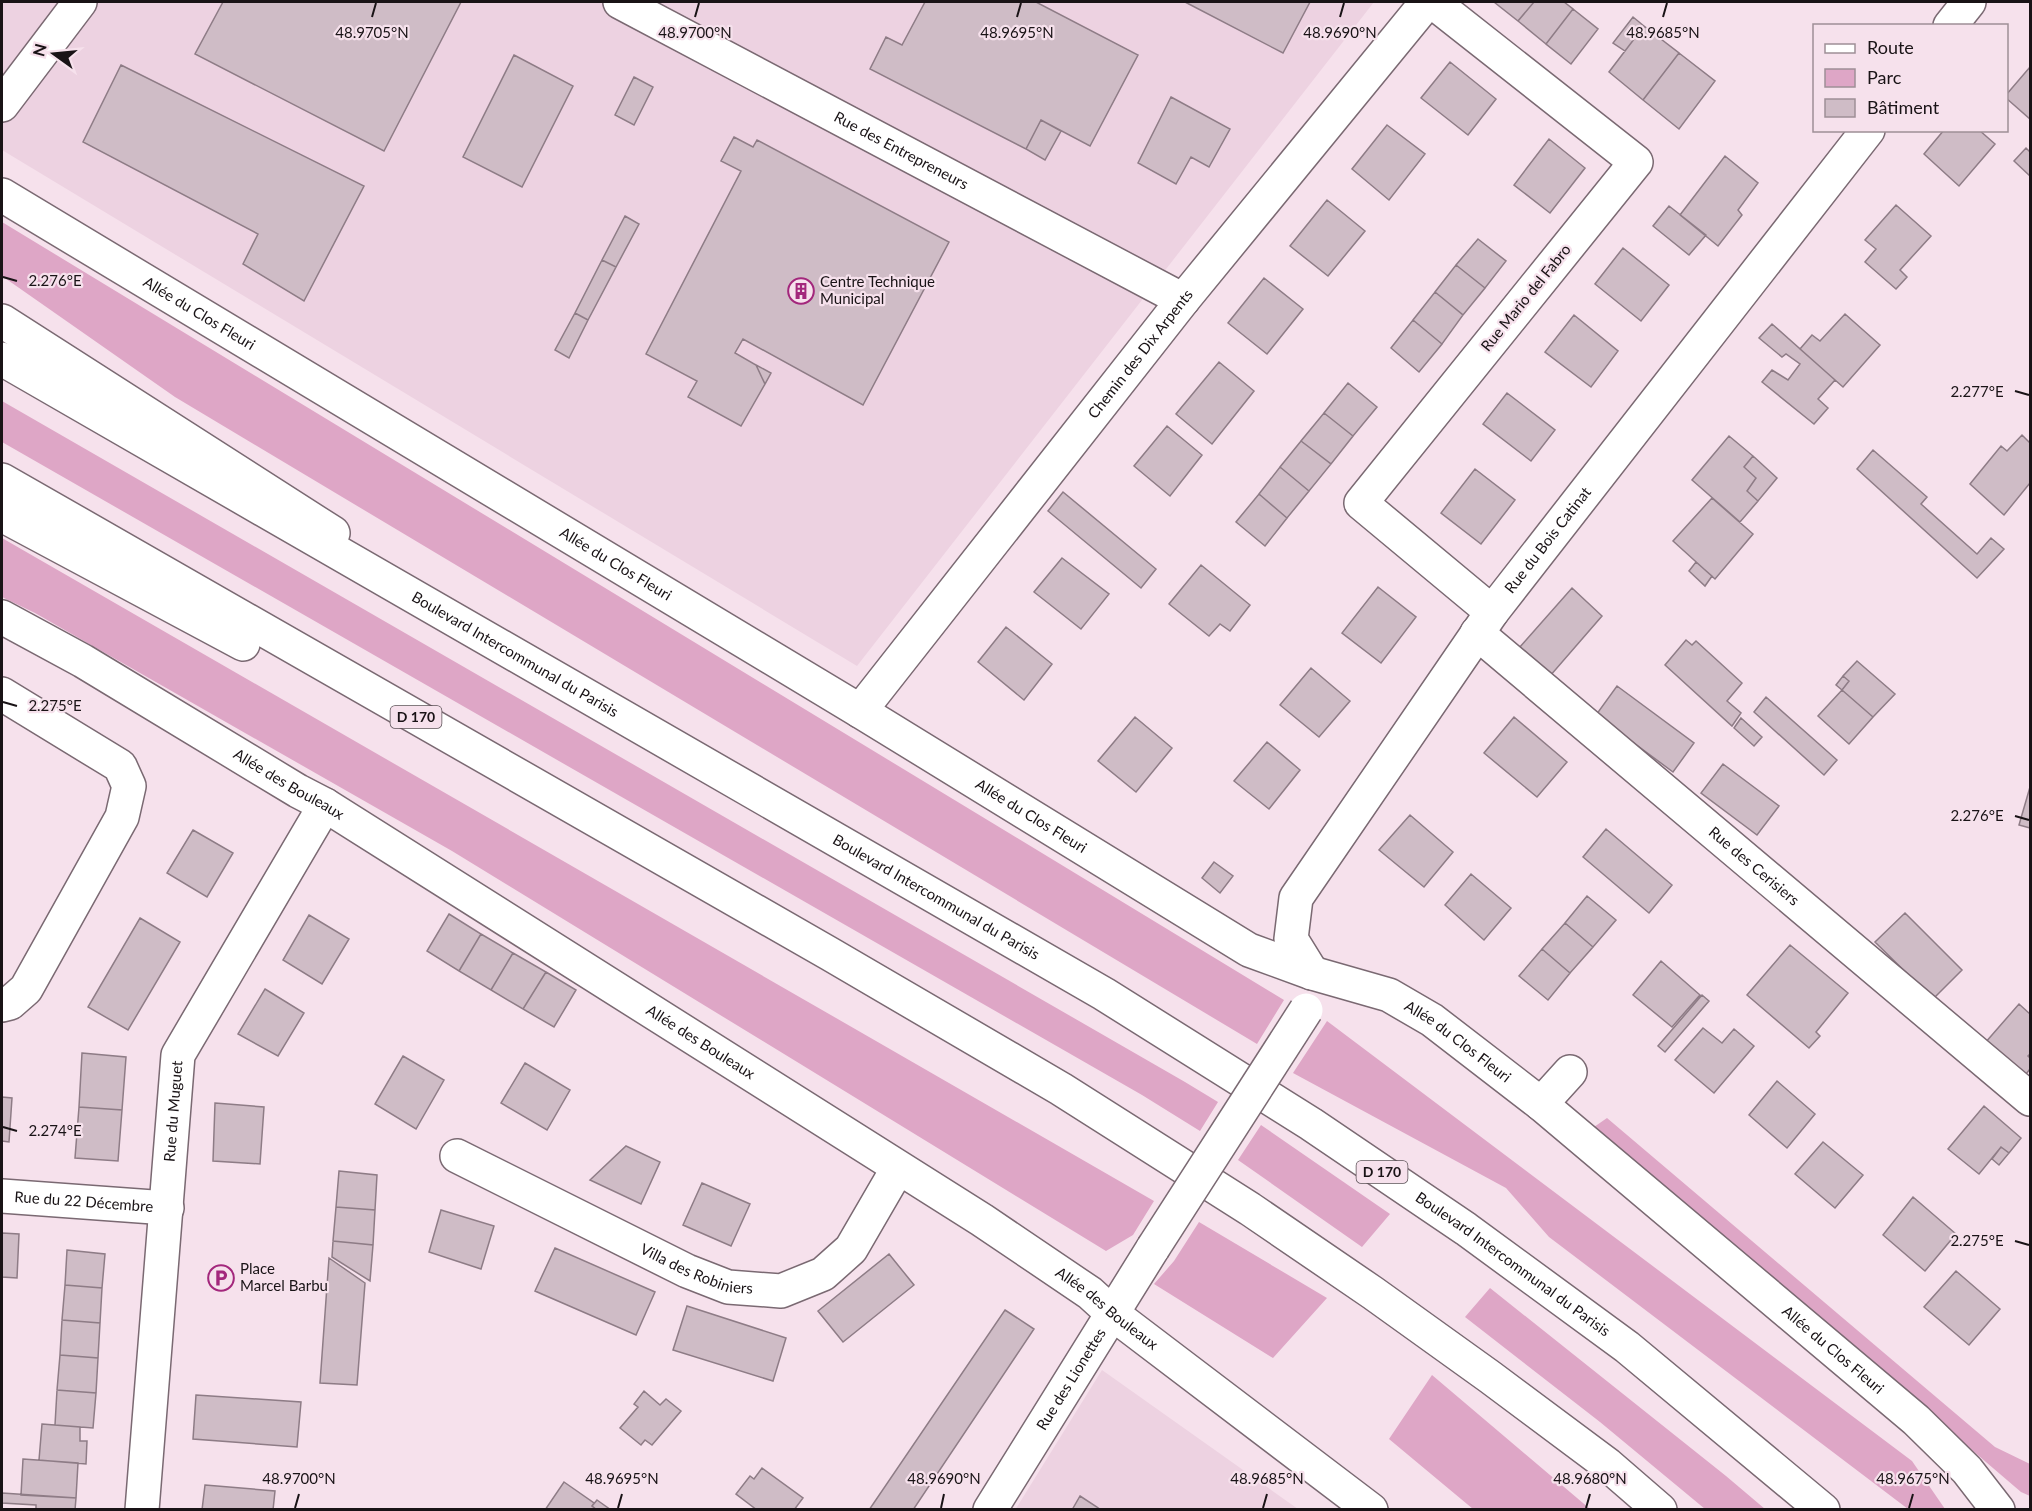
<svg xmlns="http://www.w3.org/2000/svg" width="2032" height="1511" font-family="Lato,sans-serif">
	<rect width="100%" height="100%" fill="#f6e1ec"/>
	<!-- built -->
	<path fill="#edd2e1" d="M2,2H1374L857,666L2,150Z
		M1102,1370L1298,1509L1015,1510Z"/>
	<!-- green -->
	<path fill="#dea6c6" d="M2,222L1284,1000L1257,1044L175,397L2,276Z
		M2,401L1185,1082L1218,1102L1200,1131L1142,1095L2,442Z
		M2,538L1154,1201L1133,1235L1106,1251L452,851L35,613L2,597Z
		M1327,1021L1912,1461L1945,1509H1908L1549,1237L1506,1188L1293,1073Z
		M1607,1118L1995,1447L2030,1464V1496L2021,1492L1594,1127Z
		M1261,1125L1390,1214L1362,1247L1238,1160Z
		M1199,1222L1327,1298L1273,1358L1154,1284L1174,1261Z
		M1490,1288L1726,1476L1765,1509H1705L1600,1422L1465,1317Z
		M1432,1375L1590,1509H1473L1389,1439Z"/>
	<!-- building -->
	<path fill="#cfbcc6" stroke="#8e7c86" stroke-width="1.5" d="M223,2H461L384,151L195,54Z
		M925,2H1036L1138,55L1090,146L1041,120L1026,149L870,69L886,37L902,45Z
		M1185,2H1310L1283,53Z
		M1494,2H1534L1518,21Z
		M1534,2H1564L1573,9L1546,44L1518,21Z
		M1573,9L1598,29L1571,64L1546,44Z
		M1633,17L1644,26L1625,51L1613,43Z
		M1644,26L1679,53L1643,100L1609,72Z
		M1679,53L1715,81L1679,129L1643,100Z
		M514,55L573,86L522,187L463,157Z
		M1450,62L1496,99L1468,135L1421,98Z
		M121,65L364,186L304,301L243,264L258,234L83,142Z
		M2030,67V119L2006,98V95Z
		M634,77L653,87L634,125L615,115Z
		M1171,97L1230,129L1209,167L1191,157L1176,184L1138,163Z
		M1041,120L1061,131L1045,160L1026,149Z
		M1387,125L1425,154L1389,200L1352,169Z
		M1944,130H1979L1995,144L1959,186L1924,154Z
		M734,137L753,147L757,140L949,242L863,405L743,339L735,353L756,365L765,384L741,426L688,397L697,381L646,354L741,171L721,161Z
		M1549,139L1585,168L1550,213L1514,185Z
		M2026,148L2030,152V176L2014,161Z
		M1725,156L1758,183L1738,210L1742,215L1718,246L1680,215Z
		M1327,200L1365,231L1328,276L1290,246Z
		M1896,205L1931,236L1900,270L1907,277L1896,289L1865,262L1876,249L1865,240Z
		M1669,206L1706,235L1689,255L1653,226Z
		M625,216L639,224L616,267L602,260Z
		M1478,239L1506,261L1485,288L1456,265Z
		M1623,248L1669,285L1641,321L1595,284Z
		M602,260L616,267L588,320L575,313Z
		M1456,265L1485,288L1463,315L1435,292Z
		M1264,278L1303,309L1267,354L1228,323Z
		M1435,292L1463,315L1442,344L1413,320Z
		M575,313L588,320L569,358L555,350Z
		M1845,314L1880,345L1843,387L1800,349L1812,335L1820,341Z
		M1574,315L1618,351L1591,387L1545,352Z
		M1413,320L1442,344L1419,372L1391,348Z
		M1772,324L1835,380L1818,399L1828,408L1814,424L1762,382L1772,370L1788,380L1800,364L1786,354L1782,357L1759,338Z
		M1219,362L1254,391L1212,444L1176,414Z
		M756,365L771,373L765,384Z
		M1348,383L1377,407L1353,436L1324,413Z
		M1507,393L1555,430L1531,461L1483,424Z
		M1324,413L1353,436L1331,464L1301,441Z
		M1167,426L1202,455L1170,496L1134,466Z
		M2022,435L2030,443V483L2004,515L1970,484L2001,446L2007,451Z
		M1729,436L1753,456L1744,467L1756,478L1747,491L1758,501L1740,522L1692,480Z
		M1301,441L1331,464L1309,491L1280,467Z
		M1873,450L1927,497L1921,504L1977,554L1991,538L2004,549L1977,578L1857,469Z
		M1753,456L1777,478L1758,501L1747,491L1756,478L1744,467Z
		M1280,467L1309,491L1287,518L1259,494Z
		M1475,469L1515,500L1481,544L1441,513Z
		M1063,492L1156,569L1141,588L1048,511Z
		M1259,494L1287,518L1265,546L1236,522Z
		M1712,498L1753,534L1715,579L1673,541Z
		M1062,558L1109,594L1081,629L1034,592Z
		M1696,562L1712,576L1705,586L1689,571Z
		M1201,565L1250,605L1230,631L1220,624L1209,636L1169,604Z
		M1378,587L1416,617L1381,663L1342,633Z
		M1572,588L1602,616L1550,676L1519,648Z
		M1006,627L1052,664L1024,700L978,662Z
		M1686,640L1692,645L1696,641L1742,683L1727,701L1741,713L1732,726L1665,665Z
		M1857,661L1895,694L1873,717L1842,690L1849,681L1843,676Z
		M1311,668L1350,701L1319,737L1280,705Z
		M1843,676L1849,681L1842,690L1836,685Z
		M1617,686L1694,743L1673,772L1596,715Z
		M1842,690L1873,717L1849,744L1818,716Z
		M1766,697L1837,760L1824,775L1754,712Z
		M1135,717L1172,748L1136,792L1098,761Z
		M1514,717L1567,762L1537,797L1484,753Z
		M1741,718L1762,737L1754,746L1734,728Z
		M1267,742L1300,770L1269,809L1234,781Z
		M1723,764L1779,806L1757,835L1701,793Z
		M2030,787V828L2019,825Z
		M1410,815L1453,852L1424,887L1379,850Z
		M1606,829L1672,885L1649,913L1583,857Z
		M193,830L233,853L207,897L167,873Z
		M1214,862L1233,876L1220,893L1202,878Z
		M1471,874L1511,908L1484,940L1445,905Z
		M1587,896L1616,920L1593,947L1565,923Z
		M1905,913L1962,970L1933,999L1875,942Z
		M449,914L481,934L459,971L427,951Z
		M309,915L349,939L322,984L283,960Z
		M140,918L180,942L128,1030L88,1007Z
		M1565,923L1593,947L1570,973L1542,949Z
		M481,934L513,953L491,990L459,971Z
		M1790,945L1848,993L1816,1032L1820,1036L1809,1048L1747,995Z
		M1542,949L1570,973L1548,1000L1519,976Z
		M513,953L546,972L523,1009L491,990Z
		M1661,961L1700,995L1672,1027L1633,995Z
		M546,972L576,990L554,1027L523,1009Z
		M265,989L304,1013L278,1056L238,1034Z
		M1702,995L1709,1001L1665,1052L1658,1046Z
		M2019,1004L2030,1014V1054L2028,1056L2030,1058V1069L2023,1078L1985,1043Z
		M1703,1028L1722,1043L1734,1029L1754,1046L1714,1093L1675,1060Z
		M82,1053L126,1057L122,1110L79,1107Z
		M403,1056L444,1080L416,1129L375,1104Z
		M525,1063L570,1090L547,1130L501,1103Z
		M1777,1081L1815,1114L1787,1148L1749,1115Z
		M2,1097L12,1098L9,1142L2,1141Z
		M215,1103L264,1107L260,1164L213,1161Z
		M1984,1106L2021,1138L2009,1153L2001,1147L1979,1174L1948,1149Z
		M79,1107L122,1110L118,1161L75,1158Z
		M1823,1142L1863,1175L1835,1208L1795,1174Z
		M626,1146L660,1162L641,1204L590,1180Z
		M2001,1147L2009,1153L1999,1165L1992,1159Z
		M339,1171L377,1175L375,1210L336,1207Z
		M702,1183L750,1204L731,1246L683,1225Z
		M1913,1197L1956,1234L1925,1271L1883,1235Z
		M336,1207L375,1210L373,1245L333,1241Z
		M441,1210L494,1226L481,1269L429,1252Z
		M2,1233L19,1234L17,1278L2,1277Z
		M333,1241L373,1245L370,1281L332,1257Z
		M555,1248L655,1292L636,1335L535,1291Z
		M67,1250L105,1254L102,1288L65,1285Z
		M889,1254L914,1285L843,1342L818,1311Z
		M329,1258L365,1283L357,1385L320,1383Z
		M1956,1271L2000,1309L1969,1345L1924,1307Z
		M65,1285L102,1288L100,1323L62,1320Z
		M687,1306L786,1338L773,1381L673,1350Z
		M1005,1310L1034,1329L913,1510H869Z
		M62,1320L100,1323L98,1358L60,1355Z
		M60,1355L98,1358L96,1393L57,1390Z
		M57,1390L96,1393L93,1428L55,1425Z
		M644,1391L660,1405L666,1399L681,1411L652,1445L645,1440L641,1445L620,1428L638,1407L634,1404Z
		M196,1395L301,1402L297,1447L193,1439Z
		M42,1424L80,1427V1441H87L86,1464L39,1460Z
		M23,1459L78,1463L76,1498L21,1495Z
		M762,1468L803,1498L794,1510H757L736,1494L750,1476L754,1479Z
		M564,1482L594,1503L592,1506L597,1510H545Z
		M205,1485L275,1491L273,1510H202Z
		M2,1493L76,1498L75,1510H36V1505L2,1503Z
		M1080,1496L1097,1507L1101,1510H1072Z
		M597,1500L611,1510H597L592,1506Z"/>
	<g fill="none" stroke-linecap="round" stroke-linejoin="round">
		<!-- minor casing -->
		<g stroke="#7a6972" stroke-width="36">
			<g id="minor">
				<path id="s1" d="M620,2L1183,300"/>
				<path d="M1433,2L1636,162L1361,503L1492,612"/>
				<path d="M1950,26L1969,2"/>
				<path d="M2,105L80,2"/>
				<path id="s2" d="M2,195L860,711L1249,950L1312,973L1389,995L1432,1020L1541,1104L1916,1420L1967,1470L1998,1510"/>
				<path id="s3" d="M2,617L83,661L298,791L325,805L982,1220L1090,1293L1113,1314L1371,1510"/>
				<path id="s4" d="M1477,633L2030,1099"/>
				<path d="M2,694L120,766L129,786L122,817L26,989L10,1003L2,1005"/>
				<path id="s5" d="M860,711L1183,300L1427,2"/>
				<path id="s6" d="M1312,973L1291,939L1296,898L1492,612L1868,130"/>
				<path d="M1541,1104L1570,1072"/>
				<path id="s7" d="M457,1156L687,1271L728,1287L781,1291L823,1274L851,1249L898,1168"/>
				<path id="s8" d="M2,1196L167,1208"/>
				<path id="s9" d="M142,1510L178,1055L325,805"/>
				<path id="s10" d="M990,1510L1153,1248"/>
			</g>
		</g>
		<!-- major casing -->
		<g stroke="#7a6972" stroke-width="36">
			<path id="major" d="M2,321L333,533"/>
		</g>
		<!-- highway casing -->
		<g stroke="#7a6972" stroke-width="36">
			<g id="highway">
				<path id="s11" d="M2,359L1104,994L1311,1124L1466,1229L1627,1347L1823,1510"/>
				<path d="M2,480L830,954L1061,1089L1250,1209L1373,1293L1490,1377L1608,1465L1660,1510"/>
				<path d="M2,515L243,644"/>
			</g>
		</g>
		<!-- minor -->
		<use href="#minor" stroke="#fff" stroke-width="33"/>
		<!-- major -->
		<use href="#major" stroke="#fff" stroke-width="33"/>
		<!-- highway -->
		<use href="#highway" stroke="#fff" stroke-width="33"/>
		<!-- minor-bridge casing -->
		<g stroke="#7a6972" stroke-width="36" stroke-linecap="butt">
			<path id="minor-bridge" d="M1153,1248L1306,1010"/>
		</g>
		<!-- minor-bridge -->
		<use href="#minor-bridge" stroke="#fff" stroke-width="33"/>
	</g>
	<!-- ticks -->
	<path fill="none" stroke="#191316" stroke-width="2" d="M372,17L376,3M695,17L699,3M1017,17L1021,3M1340,17L1344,3M1663,17L1667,3M3,277L17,281M2015,391L2029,395M3,702L17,706M2015,816L2029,820M3,1127L17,1131M2015,1241L2029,1245M295,1508L299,1494M618,1508L622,1494M941,1508L944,1494M1263,1508L1267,1494M1586,1508L1590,1494M1909,1508L1913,1494"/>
	<!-- icons -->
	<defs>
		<g id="building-ring" transform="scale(1.35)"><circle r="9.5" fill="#f6e1ec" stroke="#a3277c" stroke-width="1.5"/><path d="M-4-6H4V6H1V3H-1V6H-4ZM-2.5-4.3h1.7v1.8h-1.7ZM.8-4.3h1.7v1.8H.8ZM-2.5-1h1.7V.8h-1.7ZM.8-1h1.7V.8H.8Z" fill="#a3277c"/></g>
		<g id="parking-ring" transform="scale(1.35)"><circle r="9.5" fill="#f6e1ec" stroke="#a3277c" stroke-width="1.5"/><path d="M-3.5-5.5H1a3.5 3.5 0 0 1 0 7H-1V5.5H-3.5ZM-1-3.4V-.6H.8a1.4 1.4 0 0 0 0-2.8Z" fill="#a3277c"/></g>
	</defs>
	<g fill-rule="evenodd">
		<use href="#building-ring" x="801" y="291"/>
		<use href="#parking-ring" x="221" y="1278"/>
	</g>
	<g text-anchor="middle" stroke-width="4.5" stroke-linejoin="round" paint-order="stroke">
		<!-- shield labels -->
		<g fill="#f6e1ec" stroke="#5b5156" stroke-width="1.5">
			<rect x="390.5" y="706" width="51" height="22" rx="4.5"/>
			<rect x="1356.5" y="1161" width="51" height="22" rx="4.5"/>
		</g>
		<g font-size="14" font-weight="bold" fill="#191316">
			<text x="416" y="722">D 170</text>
			<text x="1382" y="1177">D 170</text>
		</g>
		<!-- street labels -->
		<g font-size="15" fill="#191316" stroke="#f6e1ec">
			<text dy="5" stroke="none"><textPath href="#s1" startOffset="318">Rue des Entrepreneurs</textPath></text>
			<text transform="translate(1526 298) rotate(-51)" y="5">Rue Mario del Fabro</text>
			<text dy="5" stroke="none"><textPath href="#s2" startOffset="230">Allée du Clos Fleuri</textPath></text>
			<text dy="5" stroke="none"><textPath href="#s5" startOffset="454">Chemin des Dix Arpents</textPath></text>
			<text dy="5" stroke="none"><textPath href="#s6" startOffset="519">Rue du Bois Catinat</textPath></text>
			<text dy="5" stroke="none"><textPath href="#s2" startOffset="716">Allée du Clos Fleuri</textPath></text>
			<text dy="5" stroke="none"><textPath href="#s11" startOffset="592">Boulevard Intercommunal du Parisis</textPath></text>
			<text dy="5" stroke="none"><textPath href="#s3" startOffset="332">Allée des Bouleaux</textPath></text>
			<text dy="5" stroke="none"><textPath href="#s2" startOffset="1202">Allée du Clos Fleuri</textPath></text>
			<text dy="5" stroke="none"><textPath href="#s4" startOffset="362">Rue des Cerisiers</textPath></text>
			<text dy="5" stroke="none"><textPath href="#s11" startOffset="1078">Boulevard Intercommunal du Parisis</textPath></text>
			<text dy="5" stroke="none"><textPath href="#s3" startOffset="818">Allée des Bouleaux</textPath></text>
			<text dy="5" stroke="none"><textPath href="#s2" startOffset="1688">Allée du Clos Fleuri</textPath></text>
			<text dy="5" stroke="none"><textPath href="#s9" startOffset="400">Rue du Muguet</textPath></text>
			<text dy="5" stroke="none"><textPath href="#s8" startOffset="82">Rue du 22 Décembre</textPath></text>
			<text dy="5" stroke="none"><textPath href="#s11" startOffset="1762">Boulevard Intercommunal du Parisis</textPath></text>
			<text dy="5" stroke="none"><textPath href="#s7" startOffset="266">Villa des Robiniers</textPath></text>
			<text dy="5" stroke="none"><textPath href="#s3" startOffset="1304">Allée des Bouleaux</textPath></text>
			<text dy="5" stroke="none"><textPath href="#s2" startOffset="2174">Allée du Clos Fleuri</textPath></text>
			<text dy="5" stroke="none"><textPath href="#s10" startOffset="154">Rue des Lionettes</textPath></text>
		</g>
		<!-- poi labels -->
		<g font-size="15" fill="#191316" stroke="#f6e1ec" text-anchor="start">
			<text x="820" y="287">Centre Technique<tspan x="820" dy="17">Municipal</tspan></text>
			<text x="240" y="1274">Place<tspan x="240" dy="17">Marcel Barbu</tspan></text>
		</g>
	</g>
	<g font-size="15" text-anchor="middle" fill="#191316" stroke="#f6e1ec" stroke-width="4.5" stroke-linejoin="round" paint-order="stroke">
		<text x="372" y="38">48.9705°N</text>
		<text x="695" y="38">48.9700°N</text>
		<text x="1017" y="38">48.9695°N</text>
		<text x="1340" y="38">48.9690°N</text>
		<text x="1663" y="38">48.9685°N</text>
		<text x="55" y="286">2.276°E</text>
		<text x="1977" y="397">2.277°E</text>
		<text x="55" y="711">2.275°E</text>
		<text x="1977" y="821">2.276°E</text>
		<text x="55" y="1136">2.274°E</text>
		<text x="1977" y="1246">2.275°E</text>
		<text x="299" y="1484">48.9700°N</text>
		<text x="622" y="1484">48.9695°N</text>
		<text x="944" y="1484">48.9690°N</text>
		<text x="1267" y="1484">48.9685°N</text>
		<text x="1590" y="1484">48.9680°N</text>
		<text x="1913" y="1484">48.9675°N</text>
	</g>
	<!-- border -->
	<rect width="2032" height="1511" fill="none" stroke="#191316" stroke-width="6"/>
	<!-- legend -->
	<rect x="1813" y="24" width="195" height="108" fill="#f6e1ec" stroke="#9e8f96" stroke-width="1.5"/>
	<rect x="1825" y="44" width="30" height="9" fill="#ffffff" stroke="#9e8f96" stroke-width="1.5"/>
	<text x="1867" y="54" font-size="18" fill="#191316">Route</text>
	<rect x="1825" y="69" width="30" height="18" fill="#dea6c6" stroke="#9e8f96" stroke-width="1.5"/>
	<text x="1867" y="84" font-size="18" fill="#191316">Parc</text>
	<rect x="1825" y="99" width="30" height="18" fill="#cfbcc6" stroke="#9e8f96" stroke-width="1.5"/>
	<text x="1867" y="114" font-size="18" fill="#191316">Bâtiment</text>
	<!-- north arrow -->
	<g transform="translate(54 54) rotate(285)" stroke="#f6e1ec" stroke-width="4.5" paint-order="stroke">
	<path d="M0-4.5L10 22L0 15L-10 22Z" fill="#191316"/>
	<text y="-9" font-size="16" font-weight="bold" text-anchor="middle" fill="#191316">N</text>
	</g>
</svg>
